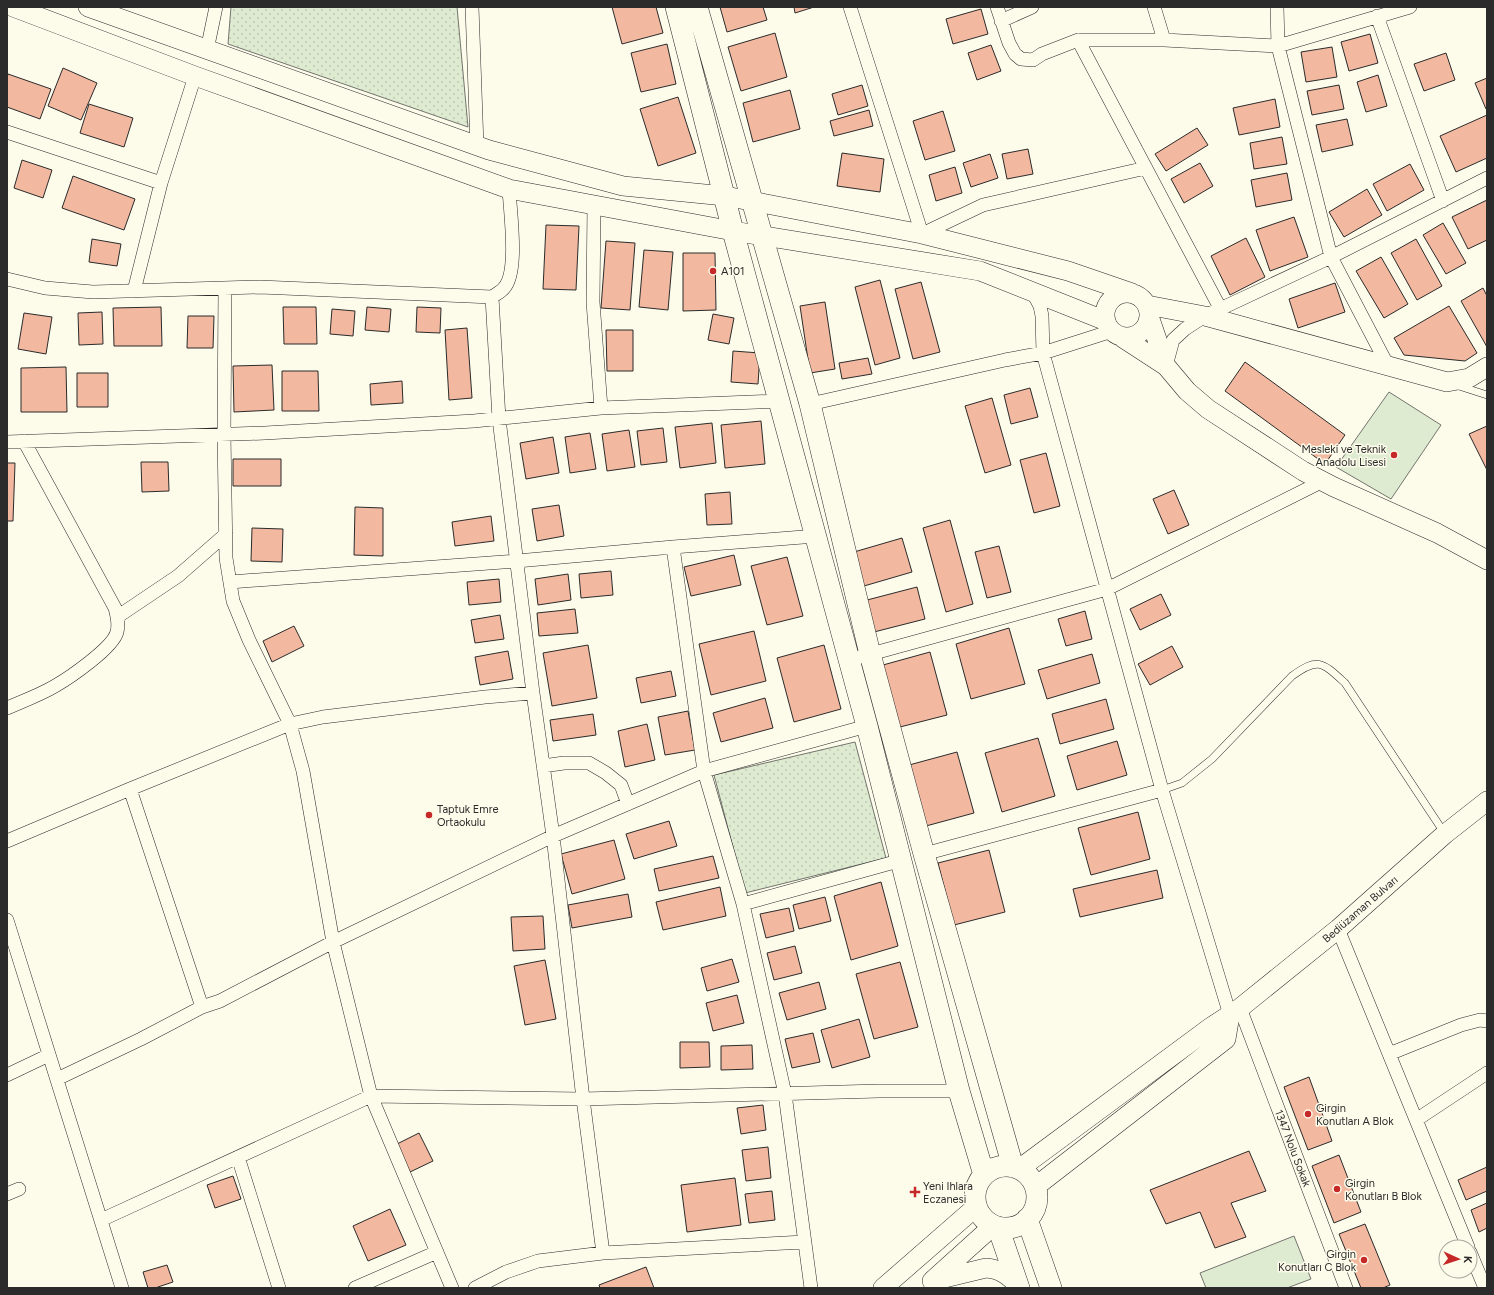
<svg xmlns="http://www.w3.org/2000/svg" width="1494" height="1295" font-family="Figtree,sans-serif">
	<defs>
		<pattern id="park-dots" width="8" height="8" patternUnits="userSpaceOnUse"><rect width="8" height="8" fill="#deebd1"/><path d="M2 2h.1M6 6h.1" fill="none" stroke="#bfcab4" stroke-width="1.8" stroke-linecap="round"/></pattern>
	</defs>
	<rect width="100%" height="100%" fill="#fdfbea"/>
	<!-- park -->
	<path fill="url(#park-dots)" stroke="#74746e" d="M231,7H457L468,127L228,44Z
		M855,742L886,858L745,893L714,775Z"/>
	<!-- pitch -->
	<path fill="#deebd1" stroke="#74746e" d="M1389,392L1441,425L1391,499L1336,467Z
		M1294,1236L1311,1279L1287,1288H1206L1200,1273Z"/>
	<!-- building -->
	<path fill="#f2b8a0" stroke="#2b2b2b" d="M612,7H656L663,33L622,44Z
		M720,7H763L767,20L727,32Z
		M794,7H814L795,13Z
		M981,9L988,34L953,44L946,19Z
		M775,33L787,77L741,91L728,47Z
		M1370,34L1378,63L1349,71L1341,42Z
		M667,44L676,84L641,92L631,53Z
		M991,45L1001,71L977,80L968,53Z
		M1332,47L1337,77L1306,82L1301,52Z
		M1446,53L1455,80L1424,91L1414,64Z
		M63,68L97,83L81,120L48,106Z
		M8,74L51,89L40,119L7,107V78Z
		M1378,75L1387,106L1366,112L1357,82Z
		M1487,78V108L1486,109L1475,83Z
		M862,85L868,106L838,115L832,94Z
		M1339,85L1344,109L1312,115L1307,91Z
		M790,90L800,129L753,142L743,103Z
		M678,97L696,153L658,166L640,109Z
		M1275,99L1280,127L1239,135L1233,108Z
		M89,104L133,118L124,147L80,133Z
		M869,110L873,126L834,136L830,121Z
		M943,111L955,151L925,160L913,121Z
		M1487,115V158L1456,172L1440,136Z
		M1347,119L1353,145L1322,152L1316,125Z
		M1197,128L1208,145L1166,171L1155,154Z
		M1282,137L1287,164L1254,169L1250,143Z
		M1028,149L1033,174L1007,179L1002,154Z
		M842,153L884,159L880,192L837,186Z
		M990,154L998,178L971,187L963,163Z
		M22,160L52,170L43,198L14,188Z
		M1200,163L1213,186L1184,203L1171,179Z
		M1410,164L1424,190L1387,211L1373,184Z
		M955,167L962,193L936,201L929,175Z
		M1287,173L1292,200L1256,207L1251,180Z
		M73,176L135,199L124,230L62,208Z
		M1367,189L1382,215L1344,237L1329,212Z
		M1487,200V240L1468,249L1452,217Z
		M1294,217L1308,257L1270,271L1256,230Z
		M1443,223L1466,263L1446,274L1423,235Z
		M546,225L579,226L576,290L543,289Z
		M1246,238L1265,277L1230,295L1211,256Z
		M92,239L121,244L117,266L89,262Z
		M1416,239L1442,286L1417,300L1391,253Z
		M606,241L635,243L630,310L601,308Z
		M644,250L673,252L668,310L639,307Z
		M683,253H715L716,310L683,311Z
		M1381,257L1408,304L1384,318L1356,271Z
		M880,280L900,358L875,365L855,287Z
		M921,282L940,352L913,359L895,289Z
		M1335,283L1345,312L1298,328L1289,299Z
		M1483,288L1487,296V347L1461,301Z
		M825,302L835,369L810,373L800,306Z
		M1449,306L1477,353L1465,361L1404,355L1394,338Z
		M161,307L162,346H114L113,308Z
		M283,307H316L317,344H284Z
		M367,307L391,309L389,332L365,330Z
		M417,307L441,308L440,333L416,332Z
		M332,309L355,311L353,336L330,334Z
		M102,312L103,344L79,345L78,313Z
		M24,313L52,317L46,354L18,349Z
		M713,314L734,318L729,344L708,340Z
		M188,316H214L213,348H187Z
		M467,328L472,398L449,400L445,330Z
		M606,330H633V371H607Z
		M733,351L760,353L758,384L731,382Z
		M868,358L872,374L842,379L839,363Z
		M1245,362L1345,435L1325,464L1225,391Z
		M272,365L274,410L234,412L233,366Z
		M66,367L67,412H21V368Z
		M282,371H318L319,411H282Z
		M77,373H108V407H77Z
		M402,381L403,403L371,405L370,384Z
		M1030,388L1038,417L1011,424L1004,395Z
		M992,398L1011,465L985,473L965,406Z
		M761,421L765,464L725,468L721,425Z
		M712,423L716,463L680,468L675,427Z
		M1487,426V470L1469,434Z
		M663,428L667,462L641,465L637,431Z
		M629,430L635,467L607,471L602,434Z
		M590,433L596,469L570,473L565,437Z
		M553,437L559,473L526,479L520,443Z
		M1046,453L1060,506L1034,513L1020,460Z
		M233,459H281V486H233Z
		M141,462H168L169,491L142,492Z
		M7,463H15L13,521H7Z
		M1174,490L1189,525L1168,534L1153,499Z
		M730,492L732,524L707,525L705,494Z
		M559,505L564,536L537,541L532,509Z
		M355,507L383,508V556L354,555Z
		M491,516L494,541L455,546L452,522Z
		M950,520L973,604L946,612L923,528Z
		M252,528L283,529L282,562L251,561Z
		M902,538L912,572L864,586L854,552Z
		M999,546L1011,592L987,598L975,552Z
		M734,555L741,585L691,596L684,567Z
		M787,557L803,616L767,625L751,566Z
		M611,571L613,595L581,598L579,574Z
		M568,574L571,600L538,605L535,579Z
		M499,579L501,602L469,605L467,582Z
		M917,587L925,619L874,632L867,600Z
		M1161,594L1171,615L1140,630L1130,609Z
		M575,609L578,633L539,636L537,613Z
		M1085,611L1092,639L1066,646L1058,619Z
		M500,615L504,639L475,643L471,620Z
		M294,626L304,646L272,662L263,641Z
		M1009,628L1025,684L971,699L956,644Z
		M754,631L766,681L711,695L699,644Z
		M588,645L597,698L552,706L543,653Z
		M824,645L841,709L794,722L777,658Z
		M1172,646L1183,667L1150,685L1138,664Z
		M508,651L513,679L480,685L475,657Z
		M930,652L947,715L900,727L883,665Z
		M1092,654L1100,683L1047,699L1038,670Z
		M671,671L676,696L641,703L636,678Z
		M765,698L773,728L721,742L713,713Z
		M1106,699L1114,729L1060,744L1052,714Z
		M688,711L695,750L665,755L658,717Z
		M593,714L596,735L553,741L550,720Z
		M647,724L655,760L625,767L618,731Z
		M1038,738L1055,796L1002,812L985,753Z
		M1117,741L1127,775L1077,790L1067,756Z
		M957,752L974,813L926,826L909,765Z
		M1138,812L1150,859L1091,875L1078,828Z
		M669,821L677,846L634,859L626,834Z
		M614,840L625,879L572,894L561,854Z
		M989,850L1005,912L954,925L938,863Z
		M713,856L719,878L659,891L654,869Z
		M1157,870L1163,898L1080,917L1073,889Z
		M881,882L898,946L851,960L834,896Z
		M720,887L726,916L663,930L656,902Z
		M628,894L632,917L572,928L568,905Z
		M825,897L831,921L799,929L793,905Z
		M789,908L794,931L766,938L760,914Z
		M543,916L545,949L513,951L511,917Z
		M795,946L802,973L774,980L767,953Z
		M732,959L739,982L707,991L701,968Z
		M545,960L556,1019L525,1025L514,966Z
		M900,962L918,1027L874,1039L856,974Z
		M819,982L826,1009L787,1020L779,993Z
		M737,995L744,1023L713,1031L706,1003Z
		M859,1019L870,1057L832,1068L821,1030Z
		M813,1033L820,1062L792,1068L785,1039Z
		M680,1042H709L710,1067L680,1068Z
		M752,1045L753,1069L721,1070V1046Z
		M1309,1077L1332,1141L1308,1150L1284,1087Z
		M763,1105L766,1130L741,1134L737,1108Z
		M419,1133L433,1161L410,1172L397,1144Z
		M768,1147L771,1178L746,1181L742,1150Z
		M1249,1151L1266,1191L1231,1203L1246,1237L1215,1248L1200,1212L1166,1224L1150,1190Z
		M1339,1155L1361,1212L1334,1223L1312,1166Z
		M1487,1167V1191L1466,1200L1458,1180Z
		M233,1176L241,1199L215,1208L207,1185Z
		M735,1178L741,1225L687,1232L681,1185Z
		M772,1191L775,1220L749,1223L745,1194Z
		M1487,1203V1228L1479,1232L1471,1210Z
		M390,1209L406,1245L368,1261L353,1226Z
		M1365,1224L1390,1285L1383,1288H1361L1339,1234Z
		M167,1265L173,1282L155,1288H148L143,1272Z
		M646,1267L654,1288H600L599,1285Z"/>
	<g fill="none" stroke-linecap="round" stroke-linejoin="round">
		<!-- lane casing -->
		<g stroke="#2b2b2b" stroke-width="8">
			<path id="lane" d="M1459,386L1487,395
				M1162,790L1182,783L1212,759L1292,676C1318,657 1322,662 1345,683L1445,834"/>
		</g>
		<!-- street casing -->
		<g stroke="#2b2b2b" stroke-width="14">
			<path id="street" d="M472,7L477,146
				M850,7L922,234L983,205L1146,168
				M997,7L1009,43L1015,54L1021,59L1033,60L1042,54L1078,40H1164
				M1154,7L1164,40L1278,46L1410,7
				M1277,7L1278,46L1331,257L1388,366
				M1377,16L1443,201
				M1001,21L1032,7
				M1078,40L1220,308
				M207,50L216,7
				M7,132L161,183
				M594,205L593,302L601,408
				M7,279L45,288L93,292L260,287L492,297C496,294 501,292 504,288C519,272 510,211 509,189
				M225,288L224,434L226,558L233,601L249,640L290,724L303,771L333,942L371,1096L452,1288
				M134,291L161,183L195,76
				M1032,291L1040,306L1042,316L1043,353L1162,790L1230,1015
				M492,297L499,419L533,693L553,836L583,1099L603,1253
				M1166,366L1173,340L1185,329L1205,316L1331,257L1487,178
				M810,404L1005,360L1043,353L1112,331
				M7,442L265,433L474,421L601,408L780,401
				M673,547L704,771L743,904L785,1094L811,1288
				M230,582L517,561L673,547L816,536
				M117,617L178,576L226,534
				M849,660L1107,589L1323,481
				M7,708C23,701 40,695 55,686C69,678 113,648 117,632C119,624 117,615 115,608L24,441
				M543,766L564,763H589L606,773L621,785L628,804
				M130,789L202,1007
				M7,841L130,789L290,724L323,717L485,697L533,693
				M924,854L1162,790
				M743,904L902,860
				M7,920L122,1288
				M1338,929L1468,1247
				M1240,1008L1346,1288
				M1389,1054L1461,1025L1480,1020L1487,1021
				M7,1075L49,1055
				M57,1079L141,1039L202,1007L220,1001L333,942L553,836L704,771L867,726
				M1416,1120L1487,1073
				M238,1157L279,1288
				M7,1194L19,1189
				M101,1220L371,1096L583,1099L879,1091H959
				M1470,1252L1485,1288
				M355,1288L437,1252
				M475,1288L506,1272L538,1261L603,1253L804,1242"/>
		</g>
		<!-- secondary casing -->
		<g stroke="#2b2b2b" stroke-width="20">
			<path id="secondary" d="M13,7L195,76L509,189L733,231L980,271L1106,321
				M88,7L489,150L623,186L725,196L922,234L1068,271L1132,293
				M1105 315a22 22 0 1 1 44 0a22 22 0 1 1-44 0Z
				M1147,305L1205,316L1447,382L1469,378L1487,367
				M1150,319L1166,366
				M1123,338L1166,366L1187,391L1208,409L1303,471L1334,487L1437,533L1487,560
				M1019,1169L1211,1027L1240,1008L1338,929L1445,834L1487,801
				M1035,1187L1226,1039L1230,1015
				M933,1280L994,1225
				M932,1281L986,1268C1001,1269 1009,1276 1019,1286
				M883,1288L977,1206"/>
		</g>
		<!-- primary casing -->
		<g stroke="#2b2b2b" stroke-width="22">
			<path id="primary" d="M676,7L733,231L867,726L959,1091L984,1175
				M697,7L810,404L870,654L924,854L1013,1167
				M975 1197a31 31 0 1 1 62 0a31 31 0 1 1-62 0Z
				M1027,1219L1051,1288
				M998,1227L1019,1288"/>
		</g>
		<!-- lane -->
		<use href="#lane" stroke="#fdfbea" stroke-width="7"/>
		<!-- street -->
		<use href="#street" stroke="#fdfbea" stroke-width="13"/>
		<!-- secondary -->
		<use href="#secondary" stroke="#fdfbea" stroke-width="19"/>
		<!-- primary -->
		<use href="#primary" stroke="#fdfbea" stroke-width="21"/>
	</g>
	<!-- markers -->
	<g fill="#c62828" stroke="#fdfbea" stroke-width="1.5">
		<circle cx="713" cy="271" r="4"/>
		<circle cx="1394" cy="455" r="4"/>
		<circle cx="429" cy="815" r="4"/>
		<circle cx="1308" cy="1114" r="4"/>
		<circle cx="1337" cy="1189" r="4"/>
		<path d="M913 1186h4v4h4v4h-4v4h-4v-4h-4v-4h4z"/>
		<circle cx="1364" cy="1260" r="4"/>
	</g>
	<g text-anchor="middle" stroke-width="3" stroke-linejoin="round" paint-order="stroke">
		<!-- poi labels -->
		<g font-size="11" fill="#2b2b2b" stroke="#fdfbea" text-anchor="start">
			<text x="721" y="275">A101</text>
			<text x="1386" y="453" text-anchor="end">Mesleki ve Teknik<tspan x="1386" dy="13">Anadolu Lisesi</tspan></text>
			<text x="437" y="813">Taptuk Emre<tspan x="437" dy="13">Ortaokulu</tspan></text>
			<text x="1316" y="1112">Girgin<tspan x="1316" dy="13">Konutları A Blok</tspan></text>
			<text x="1345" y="1187">Girgin<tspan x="1345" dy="13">Konutları B Blok</tspan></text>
			<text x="923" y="1190">Yeni Ihlara<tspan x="923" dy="13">Eczanesi</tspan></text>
			<text x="1356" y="1258" text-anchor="end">Girgin<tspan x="1356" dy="13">Konutları C Blok</tspan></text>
		</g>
		<!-- street labels -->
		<g font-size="11" fill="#2b2b2b" stroke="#fdfbea">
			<text transform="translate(1360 909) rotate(-41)" y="4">Bediüzaman Bulvarı</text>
			<text transform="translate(1293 1148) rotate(69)" y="4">1347 Nolu Sokak</text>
		</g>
	</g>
	<!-- border -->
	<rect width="1494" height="1295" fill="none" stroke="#2b2b2b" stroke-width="16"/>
	<!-- north arrow -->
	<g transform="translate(1458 1259) rotate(93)"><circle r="19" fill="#fdfbea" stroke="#a9a89e"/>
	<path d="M0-3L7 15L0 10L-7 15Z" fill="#c62828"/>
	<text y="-6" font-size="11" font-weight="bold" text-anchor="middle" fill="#2b2b2b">K</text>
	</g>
</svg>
